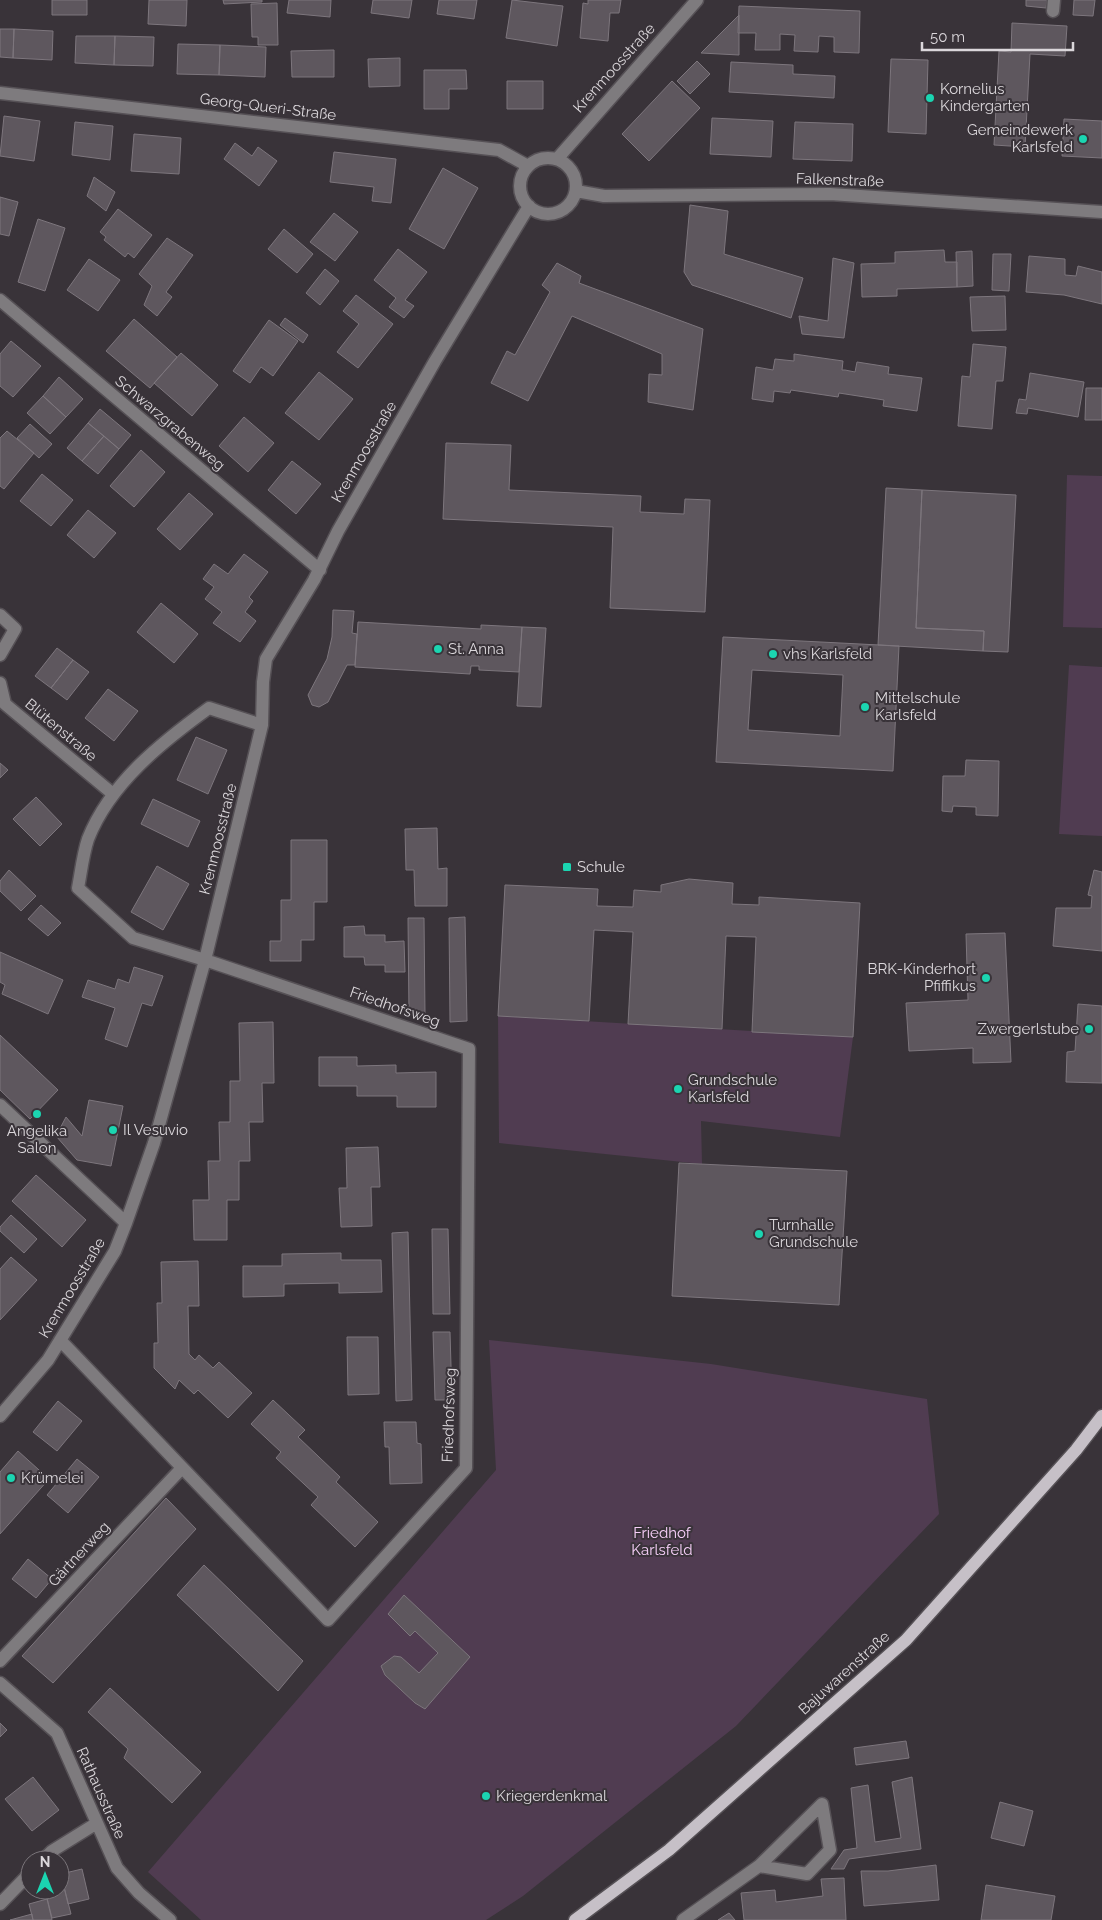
<svg xmlns="http://www.w3.org/2000/svg" width="1102" height="1920" font-family="Raleway,sans-serif">
	<rect width="100%" height="100%" fill="#393339"/>
	<!-- green -->
	<path fill="#503c51" d="M1067,475L1102,476V628L1063,627Z
		M1069,665L1102,667V836L1059,834Z
		M498,1016L853,1037L840,1137L701,1121L702,1164L499,1143Z
		M489,1340L711,1364L927,1399L939,1514L736,1726L523,1896L486,1920H201L148,1872L496,1470Z"/>
	<!-- building -->
	<path fill="#5e575e" stroke="#7d767d" fill-rule="evenodd" d="M52,0H87V15H52Z
		M149,0H187L186,26L148,24Z
		M223,0H262V2L224,4Z
		M289,0H331L330,17L287,13Z
		M373,0H412L409,18L371,13Z
		M439,0H477L474,19L437,14Z
		M512,0L563,6L557,46L506,38Z
		M588,0H621L619,13H610L608,41L580,38L583,3L588,4Z
		M1026,0H1047L1046,8L1026,6Z
		M1074,0H1095L1093,16L1073,15Z
		M277,3L278,45H258V37H252L251,4Z
		M739,6L860,11L859,53L834,52V37L819,36L818,52L794,51L795,35L780,34V50H755L756,33H738Z
		M739,15V55L701,53Z
		M1012,23L1067,26L1065,56L1030,54L1025,147L994,145L999,51L1011,52Z
		M0,29H14L13,58L0,57Z
		M14,29L53,31L52,60L13,58Z
		M76,36H115L114,65L75,63Z
		M115,36L154,37L153,66L114,65Z
		M178,44L220,45L219,75L177,74Z
		M220,45L266,47L265,77L219,75Z
		M334,50V77H292L291,51Z
		M400,58V86L369,87L368,59Z
		M891,59L928,60L926,134L888,132Z
		M697,61L710,74L690,94L677,81Z
		M731,62L793,65V74L835,76L834,98L729,92Z
		M424,70H466L467,89H449V109H424Z
		M507,81H543V109H507Z
		M672,81L700,108L649,161L622,134Z
		M4,116L40,121L34,161L0,156Z
		M712,118L773,121L771,157L710,154Z
		M1064,119L1102,121V158L1062,156Z
		M75,122L113,126L110,160L72,155Z
		M795,122L853,124L852,161L793,159Z
		M134,134L181,138L179,174L131,171Z
		M235,143L252,156L258,147L277,161L259,186L224,159Z
		M334,152L396,159L391,203L372,201L374,187L330,182Z
		M443,168L478,188L444,249L409,229Z
		M94,177L115,192L106,211L87,196Z
		M0,197L18,202L9,236L0,234Z
		M690,205L728,211L724,254L803,278L791,318L692,285L684,272Z
		M118,209L152,235L134,258L128,253L125,257L104,240L106,237L100,232Z
		M334,213L358,232L335,261L310,242Z
		M38,219L65,228L45,291L18,282Z
		M284,229L313,254L297,273L268,249Z
		M167,238L193,255L166,292L172,297L157,316L144,305L152,286L139,274Z
		M398,249L427,272L405,300L414,306L404,318L389,307L396,298L374,280Z
		M944,250L945,262H957V287L897,289V296L862,297L861,264L895,263V252Z
		M972,251L973,286L957,287L956,252Z
		M993,254H1011L1009,291L992,290Z
		M1029,256L1065,259V275L1076,276L1078,266L1102,272V304L1064,295L1026,292Z
		M833,258L854,263L844,338L802,334L799,316L828,321Z
		M89,259L120,280L98,311L67,290Z
		M557,263L581,276L579,283L703,329L693,410L648,402L649,374L662,375V354L572,316L528,401L491,383L507,351L515,355L550,292L542,285Z
		M325,269L339,281L320,305L306,293Z
		M356,295L393,324L358,368L337,352L359,324L343,311Z
		M1005,296L1006,330L972,331L970,297Z
		M285,318L308,335L303,343L280,325Z
		M134,319L177,357L150,388L106,351Z
		M269,320L298,341L273,376L261,367L250,383L233,371Z
		M11,341L41,366L13,397L0,386V354Z
		M973,344L1006,347L1003,381H996L992,429L958,426L962,376L970,377Z
		M181,353L218,385L192,416L154,383Z
		M794,354L843,361L842,370H845L855,372L857,362L889,367L888,374L922,378L917,411L883,406L884,400L839,393L838,397L791,390L790,393L774,391L773,402L752,399L756,367L773,370L775,359L794,361Z
		M319,372L353,399L319,440L285,413Z
		M1030,373L1084,382L1078,417L1028,408L1027,414L1016,413L1019,399L1026,400Z
		M59,377L83,399L66,417L43,396Z
		M1086,388H1102V420H1085Z
		M43,396L66,417L50,434L27,413Z
		M100,409L131,435L119,449L88,423Z
		M244,417L274,443L248,472L219,446Z
		M88,423L104,436L82,461L67,448Z
		M30,424L52,444L39,458L17,438Z
		M7,431L34,453L4,489L0,486V438Z
		M104,436L119,449L98,474L82,461Z
		M446,443L511,445L509,490L641,496L640,512L684,514L685,499L710,500L705,612L610,608L613,527L443,519Z
		M141,450L165,472L134,507L110,486Z
		M292,461L321,484L296,514L268,490Z
		M42,474L73,500L51,526L20,501Z
		M886,488L922,490L916,628L984,631L983,651L878,645Z
		M922,490L1016,495L1008,652L983,651L984,631L916,628Z
		M189,493L213,514L180,550L157,529Z
		M88,510L116,533L94,558L67,535Z
		M244,554L268,572L249,597L253,601L245,612L256,621L240,642L213,623L222,612L205,599L214,587L203,579L214,564L228,574Z
		M161,603L198,634L174,663L137,632Z
		M333,610L354,611L352,633L357,634L355,665H347L328,702L319,707L312,705L308,695L327,659L332,637Z
		M358,622L481,629V625L522,627L519,672L479,670V666H471L470,674L355,667Z
		M522,627L546,628L541,707L517,706Z
		M723,637L899,646L893,771L716,762ZM752,670L843,675L840,736L748,730Z
		M57,648L73,660L51,688L35,676Z
		M73,660L89,672L67,700L51,688Z
		M108,689L138,711L114,741L85,718Z
		M196,737L227,750L208,794L177,780Z
		M966,760L999,761L998,816L976,815V807L953,806L952,812L942,811L943,776H965Z
		M0,763L8,770L0,778Z
		M36,797L62,824L40,846L13,819Z
		M153,799L200,821L188,847L141,824Z
		M437,828L438,869L447,868V906H415L414,870H406L405,829Z
		M291,840H327V902H314V940H301V961H270V941H281V900H291Z
		M157,866L189,884L163,930L131,912Z
		M9,870L36,896L21,911L0,891V881Z
		M1094,870L1102,872V951L1053,946L1056,908H1091L1092,896L1088,895Z
		M689,879L733,883L732,904L759,905V897L860,903L853,1037L752,1032L756,937L726,936L722,1029L628,1024L633,932L594,930L589,1021L498,1016L505,885L598,889L597,906L633,907L634,890L661,892V885Z
		M41,905L61,923L48,936L28,919Z
		M465,917L467,1021L450,1022L449,918Z
		M408,918H424L425,1015H409Z
		M364,926L365,935H385V942L404,941L405,972H385V965H365L364,957H344V927Z
		M1005,933L1011,1062L973,1063V1048L909,1051L906,1003L968,1000L966,934Z
		M0,952L63,980L48,1014L2,994L5,985L0,982Z
		M134,967L163,976L152,1006L142,1003L127,1047L105,1039L115,1008L82,997L88,980L115,989L118,979L129,983Z
		M1078,1004L1102,1006V1083L1066,1082L1067,1052L1075,1051Z
		M273,1022L274,1083H262L263,1122H249L250,1161H239V1200H227V1240H194L193,1200H209L208,1161H220L219,1122H230V1081H240L239,1023Z
		M0,1035L58,1090L30,1119L0,1090Z
		M319,1057H357V1066L396,1065V1073L436,1072V1107H397V1096H357V1086H319Z
		M89,1100L123,1106L111,1166L77,1160L56,1136L66,1117L82,1136Z
		M378,1147L380,1187H371L372,1226L341,1227L339,1188H347L346,1148Z
		M679,1163L847,1171L839,1305L672,1296Z
		M36,1175L86,1220L62,1247L12,1201Z
		M11,1215L37,1239L24,1253L0,1231V1227Z
		M432,1229H448L450,1314H433Z
		M408,1232L412,1400L396,1401L392,1233Z
		M341,1253V1260H381L382,1292L339,1293V1283L284,1284V1296L243,1297V1266H282V1254Z
		M11,1257L37,1280L0,1320V1269Z
		M198,1261L199,1306H188L189,1354L195,1360L199,1355L213,1368L219,1362L252,1393L228,1418L198,1390L194,1394L179,1380L175,1389L154,1368V1343H158L157,1303H162L161,1262Z
		M433,1332H450L452,1400H435Z
		M347,1337H378L379,1394L348,1395Z
		M273,1400L305,1430L298,1437L340,1477L336,1482L378,1522L355,1547L311,1505L318,1497L276,1458L281,1452L251,1424Z
		M58,1401L82,1421L57,1451L33,1432Z
		M384,1422H416L417,1443L421,1444L422,1483L390,1484L389,1447H385Z
		M18,1451L49,1479L0,1534V1472Z
		M77,1459L99,1477L68,1513L47,1495Z
		M166,1498L196,1529L53,1683L22,1656Z
		M28,1559L52,1579L36,1598L12,1579Z
		M204,1565L303,1661L278,1691L177,1595Z
		M404,1595L470,1657L425,1709L415,1703L385,1675L381,1666L394,1656L401,1657L419,1673L438,1653L415,1631L410,1636L388,1614Z
		M110,1688L201,1772L172,1803L124,1758L128,1749L88,1712Z
		M0,1723L7,1730L0,1737Z
		M906,1741L909,1758L856,1765L854,1748Z
		M33,1777L59,1810L32,1831L5,1799Z
		M912,1777L921,1849L849,1859L844,1869H831L844,1850L857,1848L851,1788L868,1785L875,1842L901,1838L892,1782Z
		M1000,1802L1033,1811L1024,1846L991,1838Z
		M936,1865L939,1900L864,1906L861,1871H888Z
		M82,1869L89,1899L68,1904L61,1874Z
		M844,1878L846,1920H744L741,1893L775,1890L776,1902L823,1896L821,1879Z
		M63,1883L71,1914L52,1918L45,1890H60V1884Z
		M986,1885L1055,1896L1051,1920H981Z
		M47,1899L52,1920H33L29,1904Z
		M729,1913L735,1920H718Z
		M32,1914L33,1920H10Z"/>
	<g fill="none" stroke-linecap="round" stroke-linejoin="round">
		<!-- minor casing -->
		<g stroke="#565156" stroke-width="15">
			<path id="minor" d="M1053,11L1054,0
				M0,93L499,150L528,166
				M520 186a28 28 0 1 1 56 0a28 28 0 1 1-56 0Z
				M557,159L697,0
				M576,191L604,196L830,194L1102,212
				M0,300L320,570
				M0,615L15,629L0,655
				M0,683L5,704L113,794
				M0,1105L126,1223
				M60,1340L328,1620L466,1468L469,1049L205,960L133,938L78,888C81,872 83,854 88,839C110,783 162,742 209,708L262,725
				M0,1416L48,1360L115,1251L126,1223L154,1143L205,960L262,725L263,682L266,659L314,580L338,531L435,361L529,206
				M0,1661L182,1468
				M0,1683L57,1733L117,1868L139,1893L170,1920
				M822,1804L830,1850L807,1874L759,1866Z
				M43,1860L52,1851L97,1823
				M0,1904L30,1873
				M683,1920L759,1866"/>
		</g>
		<!-- major casing -->
		<g stroke="#565156" stroke-width="15">
			<path id="major" d="M575,1920L669,1850L906,1640L1076,1450L1102,1416"/>
		</g>
		<!-- minor -->
		<use href="#minor" stroke="#7e7b7e" stroke-width="12"/>
		<!-- major -->
		<use href="#major" stroke="#c6c0c7" stroke-width="12"/>
	</g>
	<!-- markers -->
	<g fill="#1bd5b1" stroke="#393339" stroke-width="2">
		<circle cx="930" cy="98" r="5"/>
		<circle cx="1083" cy="139" r="5"/>
		<circle cx="438" cy="649" r="5"/>
		<circle cx="773" cy="654" r="5"/>
		<circle cx="865" cy="707" r="5"/>
		<rect x="562" y="862" width="10" height="10" rx="2.5"/>
		<circle cx="986" cy="978" r="5"/>
		<circle cx="1089" cy="1029" r="5"/>
		<circle cx="678" cy="1089" r="5"/>
		<circle cx="37" cy="1114" r="5"/>
		<circle cx="113" cy="1130" r="5"/>
		<circle cx="759" cy="1234" r="5"/>
		<circle cx="11" cy="1478" r="5"/>
		<circle cx="486" cy="1796" r="5"/>
	</g>
	<g text-anchor="middle" stroke-width="4" stroke-linejoin="round" paint-order="stroke">
		<!-- street labels -->
		<g font-size="15" fill="#dbd7db" stroke="#393339">
			<text transform="translate(614 68) rotate(-48)" y="5">Krenmoosstraße</text>
			<text transform="translate(268 107) rotate(7)" y="5">Georg-Queri-Straße</text>
			<text transform="translate(840 180) rotate(2)" y="5">Falkenstraße</text>
			<text transform="translate(170 423) rotate(40)" y="5">Schwarzgrabenweg</text>
			<text transform="translate(364 452) rotate(-60)" y="5">Krenmoosstraße</text>
			<text transform="translate(61 730) rotate(40)" y="5">Blütenstraße</text>
			<text transform="translate(218 839) rotate(-76)" y="5">Krenmoosstraße</text>
			<text transform="translate(395 1007) rotate(19)" y="5">Friedhofsweg</text>
			<text transform="translate(72 1288) rotate(-59)" y="5">Krenmoosstraße</text>
			<text transform="translate(449 1415) rotate(-88)" y="5">Friedhofsweg</text>
			<text transform="translate(79 1554) rotate(-47)" y="5">Gärtnerweg</text>
			<text transform="translate(844 1673) rotate(-42)" y="5">Bajuwarenstraße</text>
			<text transform="translate(101 1793) rotate(66)" y="5">Rathausstraße</text>
		</g>
		<!-- poi labels -->
		<g font-size="15" fill="#dbd7db" stroke="#393339" text-anchor="start">
			<text x="940" y="94">Kornelius<tspan x="940" dy="17">Kindergarten</tspan></text>
			<text x="1073" y="135" text-anchor="end">Gemeindewerk<tspan x="1073" dy="17">Karlsfeld</tspan></text>
			<text x="448" y="654">St. Anna</text>
			<text x="783" y="659">vhs Karlsfeld</text>
			<text x="875" y="703">Mittelschule<tspan x="875" dy="17">Karlsfeld</tspan></text>
			<text x="577" y="872">Schule</text>
			<text x="976" y="974" text-anchor="end">BRK-Kinderhort<tspan x="976" dy="17">Pfiffikus</tspan></text>
			<text x="1079" y="1034" text-anchor="end">Zwergerlstube</text>
			<text x="688" y="1085">Grundschule<tspan x="688" dy="17">Karlsfeld</tspan></text>
			<text x="123" y="1135">Il Vesuvio</text>
			<text x="37" y="1136" text-anchor="middle">Angelika<tspan x="37" dy="17">Salon</tspan></text>
			<text x="769" y="1230">Turnhalle<tspan x="769" dy="17">Grundschule</tspan></text>
			<text x="21" y="1483">Krümelei</text>
			<text x="496" y="1801">Kriegerdenkmal</text>
		</g>
		<!-- park labels -->
		<g font-size="15" fill="#f8d0fa" stroke="#393339">
			<text x="662" y="1538">Friedhof<tspan x="662" dy="17">Karlsfeld</tspan></text>
		</g>
	</g>
	<!-- north arrow -->
	<g transform="translate(45 1875)"><circle r="24" fill="#393339" stroke="#7a757a"/>
	<path d="M0-4L9 19L0 12L-9 19Z" fill="#1bd5b1"/>
	<text y="-8" font-size="14" font-weight="bold" text-anchor="middle" fill="#dbd7db">N</text>
	</g>
	<!-- scale -->
	<path d="M922 42v8h151v-8" fill="none" stroke="#dbd7db" stroke-width="2.5"/>
	<text x="930" y="42" font-size="15" fill="#dbd7db" stroke="#393339" stroke-width="4" paint-order="stroke">50 m</text>
</svg>
